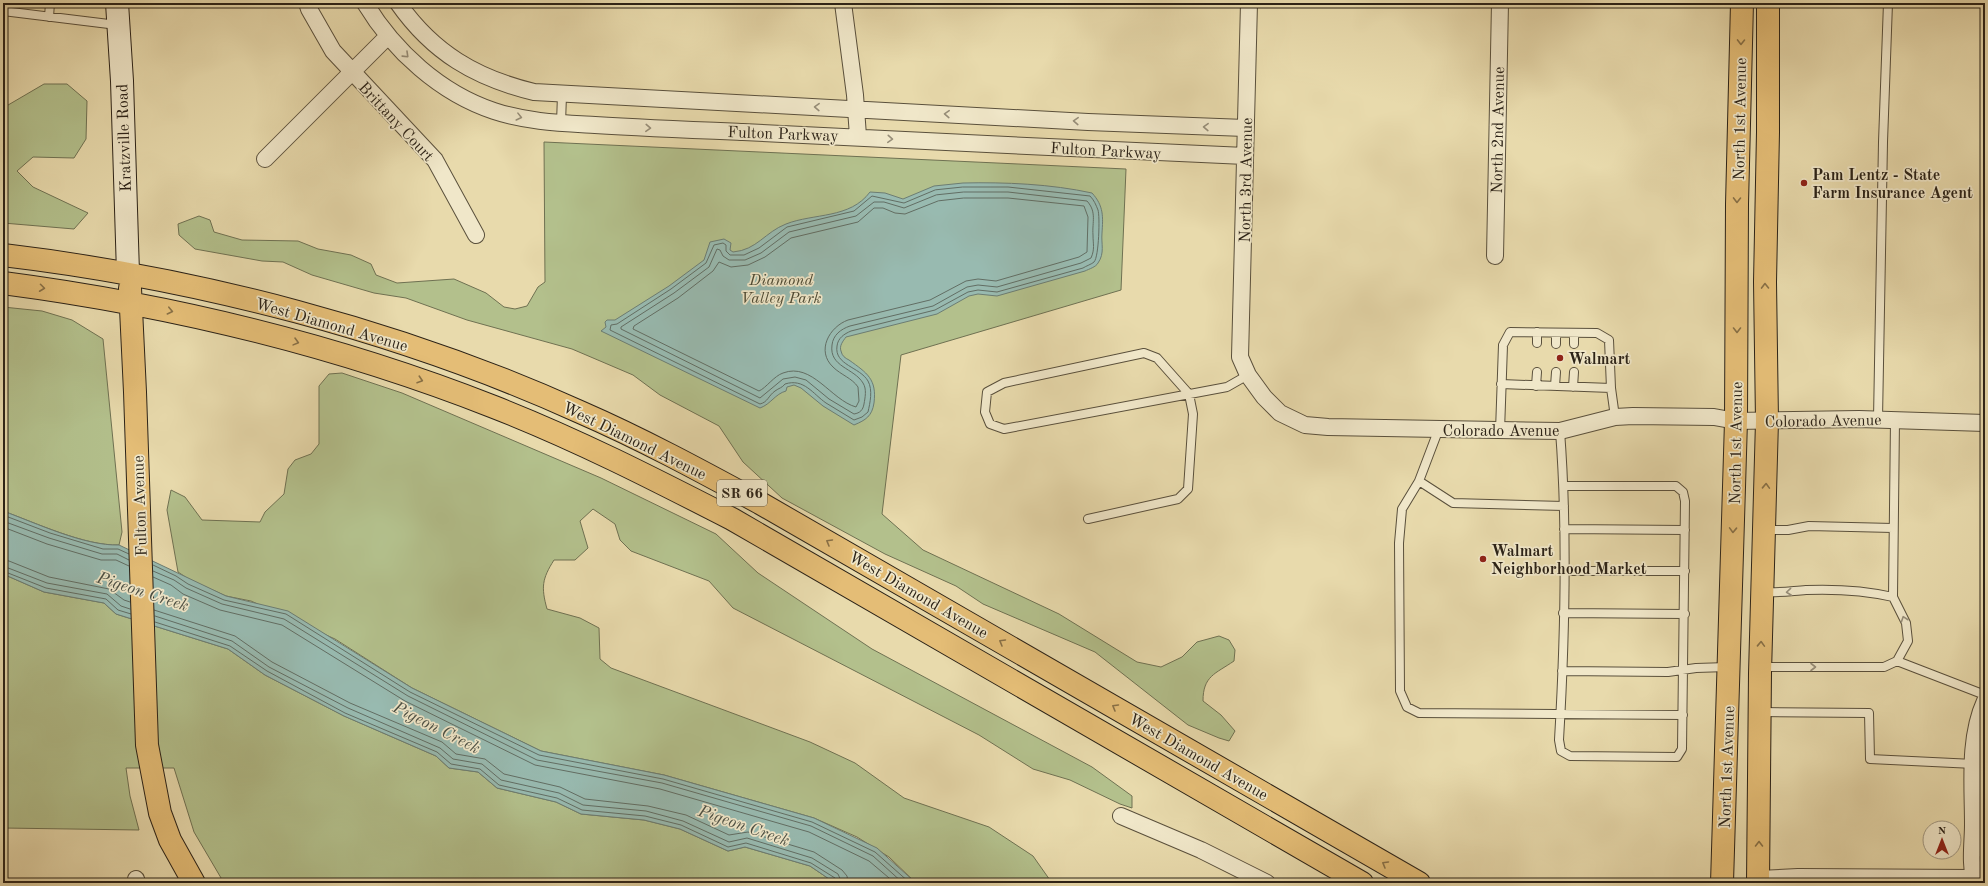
<svg xmlns="http://www.w3.org/2000/svg" width="1988" height="886" font-family="'Old Standard TT',serif">
	<rect width="100%" height="100%" fill="#e8daac"/>
	<filter id="stains"><feTurbulence type="fractalNoise" baseFrequency=".005" numOctaves="4"/><feColorMatrix values="0 0 0 0 .2 0 0 0 0 .09 0 0 0 0 .02 0 0 0 .5 -.17"/></filter>
	<radialGradient id="worn" r=".72"><stop offset=".6" stop-color="#630" stop-opacity="0"/><stop offset="1" stop-color="#630" stop-opacity=".3"/></radialGradient>
	<!-- green -->
	<path fill="#b3c08c" stroke="#6f7152" d="M44,84H67L87,101L86,139L74,158L33,157L17,171L33,187L88,213L74,229L3,223V108Z
		M544,142L1126,169L1121,290L901,355L882,514L923,550L1059,614L1137,662L1161,667L1182,657L1197,642L1219,636L1229,640L1235,650L1234,661C1215,674 1203,676 1203,701L1221,715L1235,731L1229,741L1219,738L1188,725L1095,652L983,604L956,586L885,554L782,498L743,462L719,426L660,395L633,375L572,349L467,320L406,298L374,293L312,275L283,262L262,261L195,249L179,235L178,224L199,216L210,220L214,232L242,240L298,241L318,249L351,255L371,264L376,275L397,283L454,279L486,293L504,307L515,309L527,306L538,287L545,282Z
		M3,307L42,311L72,320L103,339L122,532L119,545C85,546 36,523 3,511Z
		M342,373L402,393L601,478L716,534L758,573L872,649L1092,767L1132,796V808L1120,804L1070,780L1033,769L979,735L733,608L709,581L631,551L620,540L615,524L593,509L580,521L588,548L575,560H554C542,579 541,587 547,609L580,618L599,628L600,659L611,668L810,742L855,763L904,798L989,827L1033,856L1052,883H916L889,857L857,837L814,818L664,775L541,751L412,688L335,639L251,601L226,596L190,580L178,572L167,510L171,490L185,497L202,520L260,522L265,512L284,494L288,469L295,460L311,454L319,444V386L329,374Z
		M3,574L44,592L104,603L116,614L228,649L265,675L344,716L436,756L449,768L478,772L497,788L556,802L581,814L644,820L680,829L728,851L745,847L810,866L835,883H224L194,832L174,768H126L130,796L139,830L3,828Z"/>
	<!-- water -->
	<path fill="#98bab0" stroke="#6c7d73" d="M963,183C1005,182 1051,184 1092,193C1104,206 1103,217 1102,233C1101,244 1105,253 1098,263C1096,267 1089,269 1085,271L997,296L978,294L969,296L937,314L846,337C843,341 839,346 841,351C842,356 845,358 849,360C867,373 877,379 874,403C872,416 866,420 854,425L823,406L801,388L794,385L787,387L786,391C775,394 771,404 760,408L601,331L606,327L605,322L607,320H615L669,286L704,260L710,242L724,239L731,243L730,250L733,252C757,250 765,232 786,224C814,213 850,219 870,192L885,193L903,199L934,186Z
		M3,511C36,523 84,546 119,545L226,596L288,611L412,688L541,751L664,775L814,818L877,848L916,883H835L810,866L745,847L728,851L680,829L644,820L581,814L556,802L497,788L478,772L449,768L436,756L344,716L265,675L228,649L116,614L104,603L44,592L3,574Z"/>
	<g fill="none" stroke-linecap="round" stroke-linejoin="round">
		<!-- shore -->
		<path stroke="#626e64" stroke-width="1" d="M963,187H1008L1090,196C1094,200 1096,205 1098,210C1100,216 1099,257 1094,262C1092,264 1086,266 1083,268L997,292L978,290L968,292L935,310L851,331C844,334 838,338 837,346C834,365 860,367 868,381C873,390 870,403 868,412L862,417L854,420C845,414 835,409 826,403C813,394 804,378 785,384C782,388 779,388 775,391C768,396 768,402 760,404L610,330L611,325L617,324L671,289L706,263L714,245L723,243L726,245V251L730,255H744L759,248L787,227L854,211L872,196L904,203L935,190Z
			M964,192H1008L1087,201C1097,212 1092,222 1093,235C1093,244 1095,249 1091,258L1081,263L997,287L978,285L967,287L933,306L850,326C841,329 833,335 832,345C829,367 854,368 863,383C867,389 865,398 864,404C863,410 860,413 854,414L829,399L806,380L795,377L783,379L760,398L621,329V327L674,293L709,267L717,249L720,250L723,256L729,260H745L761,253L789,232L856,216L874,202H884L904,208L936,195Z
			M964,198H1008L1084,206L1088,217L1087,252L1079,257L996,281L978,279L966,281L930,300L848,320C829,327 816,351 833,367C841,375 852,378 858,387L859,401L856,407C831,400 812,362 783,373C774,376 766,388 759,391L633,329L634,326L678,298L713,271L719,262L731,267L748,265L765,257L791,238L858,222L874,208H883L895,213L905,214L938,201Z
			M3,515L50,533L103,549H118L129,554
			M3,521L49,538L102,554H117L129,560
			M3,527L47,544L101,560H116L129,566
			M3,560L9,561L49,577L109,589L124,600L130,602
			M153,565L176,576L188,584L224,600L286,614L410,692L539,755L663,779L812,822L875,852L910,883
			M3,566L47,583L107,594L121,606L130,609
			M3,571L46,588L106,599L118,610L131,614
			M153,571L174,580L186,588L222,604L284,619L408,696L537,760L662,783L811,826L873,856L903,883
			M153,577L171,585L183,594L220,610L282,625L405,701L535,765L660,789L809,832L869,861L895,883
			M154,610L235,636L272,662L350,703L442,742L456,754L485,759L504,774L560,787L585,799L648,806L686,815L729,835L748,832L814,852L842,870L847,876L848,883
			M155,616L232,641L269,667L348,708L440,748L453,759L482,764L501,780L559,793L583,805L646,811L683,821L729,842L747,838L812,858L838,874L842,883
			M155,622L230,646L267,671L345,713L437,752L451,764L480,769L499,785L557,798L582,810L645,816L681,825L728,847L746,843L811,863L835,878L837,883"/>
		<!-- lane casing -->
		<g stroke="#5a503c" stroke-width="10">
			<path id="lane" d="M3,11L117,25
				M49,17L50,3
				M561,123L562,95
				M1556,333V344
				M1574,333V344
				M1537,343V332
				M1501,384L1611,388
				M1536,386L1537,372
				M1555,386L1556,372
				M1573,387L1574,372
				M1878,419L1883,142L1888,3
				M1438,431L1419,481L1402,509L1399,543L1400,691L1407,707L1419,713L1683,715
				M1500,431L1503,345L1510,332L1597,333L1609,340L1611,388L1615,417
				M1560,431C1568,534 1565,638 1559,740L1561,751L1570,756L1677,757L1682,749L1685,501L1683,492L1676,486H1564
				M1419,481L1453,503L1564,506
				M1088,519L1178,499L1188,489L1193,414L1189,394L1157,358L1144,353L1004,383L987,392L985,412L990,424L1004,429L1227,387L1248,375
				M1564,529L1685,530
				M1765,530H1788L1809,526L1893,528
				M1563,571H1685
				M1893,597L1895,420
				M1563,613L1685,614
				M1897,661L1985,695
				M1761,667H1884L1897,661L1908,641L1906,623L1893,597C1867,591 1833,589 1806,590C1791,591 1778,593 1763,592
				M1562,671L1668,672L1696,668L1727,667
				M1761,712L1869,713L1870,759L1974,764
				M1972,852H1985"/>
		</g>
		<!-- street casing -->
		<g stroke="#5a503c" stroke-width="18">
			<path id="street" d="M307,3L309,9L333,51L435,160L476,235
				M365,3C394,51 440,93 494,111C527,122 561,123 595,125C644,128 694,130 743,132C911,140 1077,149 1245,156
				M398,3C433,53 476,78 534,92L1088,122L1245,128
				M843,3L855,95L858,136
				M1249,3L1240,357L1248,375L1264,397L1280,413L1305,425L1328,427L1560,431L1615,417L1633,416L1714,417L1736,421L1859,419L1985,423
				M265,159L388,36
				M1495,256L1500,3
				M1121,816L1201,850L1267,883
				M136,879L137,883
				M1759,879L1798,877L1974,878
				M1976,883C1969,866 1973,843 1973,825C1973,785 1968,738 1985,701"/>
		</g>
		<!-- secondary casing -->
		<g stroke="#2b2217" stroke-width="24">
			<path id="secondary" d="M117,3L122,81L128,273"/>
		</g>
		<!-- primary casing -->
		<g stroke="#2b2217" stroke-width="24">
			<path id="primary" d="M3,255C197,278 401,331 580,412C642,439 701,471 760,503L1419,883
				M3,283C171,305 336,345 494,407C576,439 654,479 732,519L1362,883
				M130,288L135,392L147,745L160,813L170,840L194,883
				M1722,883L1736,421L1737,204L1742,3
				M1758,883L1760,673L1767,421L1765,282L1768,132V3"/>
		</g>
		<!-- lane -->
		<use href="#lane" stroke="#f0e7c9" stroke-width="8"/>
		<!-- street -->
		<use href="#street" stroke="#f0e7c9" stroke-width="16"/>
		<!-- secondary -->
		<use href="#secondary" stroke="#f0e7c9" stroke-width="22"/>
		<!-- primary -->
		<use href="#primary" stroke="#e4bd76" stroke-width="22"/>
	</g>
	<!-- one-way arrows -->
	<defs><path id="oneway-chevron" d="M-2-3.5L2.5 0L-2 3.5" fill="none" stroke-width="1.6" stroke-linecap="round" stroke-linejoin="round"/></defs>
	<g stroke="#887046">
		<use href="#oneway-chevron" transform="translate(1741 42) rotate(91)"/>
		<use href="#oneway-chevron" transform="translate(1737 200) rotate(91)"/>
		<use href="#oneway-chevron" transform="translate(1765 286) rotate(-91)"/>
		<use href="#oneway-chevron" transform="translate(42 288) rotate(7)"/>
		<use href="#oneway-chevron" transform="translate(170 311) rotate(13)"/>
		<use href="#oneway-chevron" transform="translate(1737 330) rotate(90)"/>
		<use href="#oneway-chevron" transform="translate(296 342) rotate(15)"/>
		<use href="#oneway-chevron" transform="translate(420 380) rotate(18)"/>
		<use href="#oneway-chevron" transform="translate(1766 486) rotate(-88)"/>
		<use href="#oneway-chevron" transform="translate(1733 530) rotate(92)"/>
		<use href="#oneway-chevron" transform="translate(829 542) rotate(-150)"/>
		<use href="#oneway-chevron" transform="translate(1002 642) rotate(-150)"/>
		<use href="#oneway-chevron" transform="translate(1761 644) rotate(-88)"/>
		<use href="#oneway-chevron" transform="translate(1115 707) rotate(-150)"/>
		<use href="#oneway-chevron" transform="translate(1759 844) rotate(-90)"/>
		<use href="#oneway-chevron" transform="translate(1385 864) rotate(-150)"/>
	</g>
	<g stroke="#978e79">
		<use href="#oneway-chevron" transform="translate(406 55) rotate(44)"/>
		<use href="#oneway-chevron" transform="translate(817 107) rotate(-178)"/>
		<use href="#oneway-chevron" transform="translate(947 114) rotate(-177)"/>
		<use href="#oneway-chevron" transform="translate(519 117) rotate(14)"/>
		<use href="#oneway-chevron" transform="translate(1076 121) rotate(-177)"/>
		<use href="#oneway-chevron" transform="translate(1206 127) rotate(-178)"/>
		<use href="#oneway-chevron" transform="translate(648 128) rotate(3)"/>
		<use href="#oneway-chevron" transform="translate(890 139) rotate(4)"/>
		<use href="#oneway-chevron" transform="translate(1789 592) rotate(174)"/>
		<use href="#oneway-chevron" transform="translate(1904 619) rotate(-109)"/>
		<use href="#oneway-chevron" transform="translate(1813 667)"/>
	</g>
	<!-- markers -->
	<g fill="#8f2418" stroke="#f0e7c9" stroke-width="1.5">
		<circle cx="1804" cy="183" r="4"/>
		<circle cx="1560" cy="358" r="4"/>
		<circle cx="1483" cy="559" r="4"/>
	</g>
	<g text-anchor="middle" stroke-width="3.5" stroke-linejoin="round" paint-order="stroke">
		<!-- shield labels -->
		<rect fill="#f0e7c9" stroke="#665d4c" stroke-width="1" x="717" y="480" width="50" height="26" rx="3"/>
		<g font-size="15" font-weight="bold" fill="#2b2217">
			<text x="742" y="498">SR 66</text>
		</g>
		<!-- street labels -->
		<g font-size="16" fill="#2b2217" stroke="#f0e7c9">
			<text transform="translate(1739 119) rotate(-89)" y="6">North 1st Avenue</text>
			<text transform="translate(397 121) rotate(47)" y="6">Brittany Court</text>
			<text transform="translate(1497 130) rotate(-89)" y="6">North 2nd Avenue</text>
			<text transform="translate(783 133) rotate(2)" y="6">Fulton Parkway</text>
			<text transform="translate(123 138) rotate(-92)" y="6">Kratzville Road</text>
			<text transform="translate(1106 150) rotate(3)" y="6">Fulton Parkway</text>
			<text transform="translate(1245 180) rotate(-89)" y="6">North 3rd Avenue</text>
			<text transform="translate(332 324) rotate(16)" y="6">West Diamond Avenue</text>
			<text transform="translate(1823 420) rotate(-1)" y="6">Colorado Avenue</text>
			<text x="1501" y="436">Colorado Avenue</text>
			<text transform="translate(635 440) rotate(26)" y="6">West Diamond Avenue</text>
			<text transform="translate(1735 443) rotate(-89)" y="6">North 1st Avenue</text>
			<text transform="translate(139 506) rotate(-92)" y="6">Fulton Avenue</text>
			<text transform="translate(919 594) rotate(30)" y="6">West Diamond Avenue</text>
			<text transform="translate(1199 756) rotate(30)" y="6">West Diamond Avenue</text>
			<text transform="translate(1726 767) rotate(-88)" y="6">North 1st Avenue</text>
		</g>
		<!-- poi labels -->
		<g font-size="16" font-weight="bold" fill="#2b2217" stroke="#f0e7c9" text-anchor="start">
			<text x="1812" y="180">Pam Lentz - State<tspan x="1812" dy="18">Farm Insurance Agent</tspan></text>
			<text x="1568" y="364">Walmart</text>
			<text x="1491" y="556">Walmart<tspan x="1491" dy="18">Neighborhood Market</tspan></text>
		</g>
		<!-- park labels -->
		<g font-size="16" font-style="italic" fill="#4d4a34" stroke="#f0e7c9">
			<text x="781" y="285">Diamond<tspan x="781" dy="18">Valley Park</tspan></text>
		</g>
		<!-- water labels -->
		<g font-size="17" font-style="italic" fill="#4c5045" stroke="#f0e7c9">
			<text transform="translate(143 591) rotate(18)" y="6">Pigeon Creek</text>
			<text transform="translate(437 727) rotate(27)" y="6">Pigeon Creek</text>
			<text transform="translate(744 825) rotate(19)" y="6">Pigeon Creek</text>
		</g>
	</g>
	<!-- margin -->
	<rect width="1988" height="886" fill="none" stroke="#e8daac" stroke-width="16"/>
	<rect x="4" y="4" width="1980" height="878" fill="none" stroke="#2b2217" stroke-width="2"/>
	<rect x="8" y="8" width="1972" height="870" fill="none" stroke="#2b2217"/>
	<!-- north arrow -->
	<g transform="translate(1942 840)"><circle r="19" fill="#f0e7c9" stroke="#a19882"/>
	<path d="M0-3L7 15L0 10L-7 15Z" fill="#8f2418"/>
	<text y="-6" font-size="11" font-weight="bold" text-anchor="middle" fill="#2b2217">N</text>
	</g>
	<rect width="100%" height="100%" filter="url(#stains)"/>
	<rect width="100%" height="100%" fill="url(#worn)"/>
</svg>
